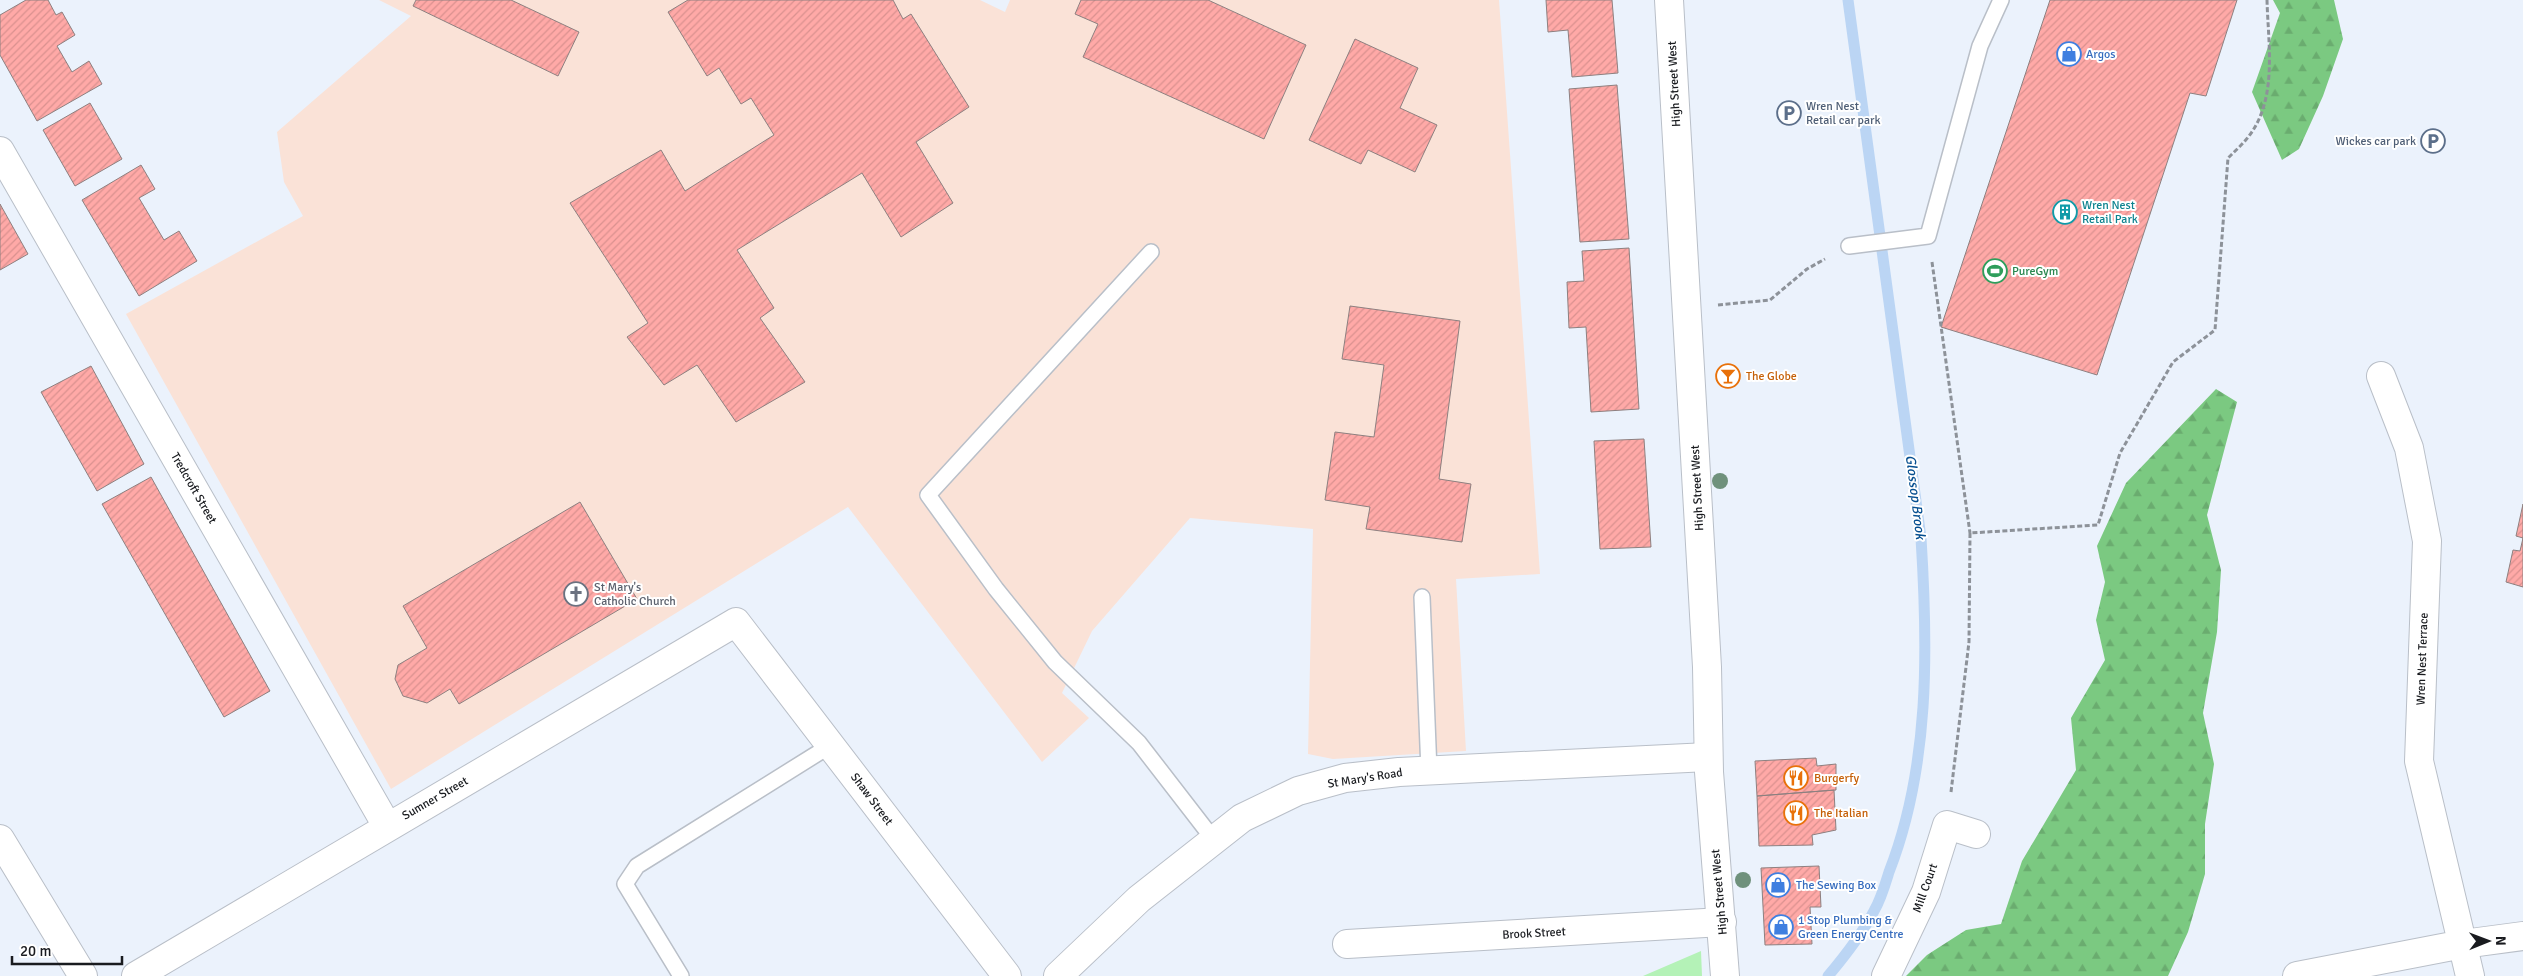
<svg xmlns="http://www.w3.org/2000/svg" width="2523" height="976" font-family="Signika,sans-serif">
	<defs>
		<pattern id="forest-firs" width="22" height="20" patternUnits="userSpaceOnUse" patternTransform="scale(1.25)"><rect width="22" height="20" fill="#7bc981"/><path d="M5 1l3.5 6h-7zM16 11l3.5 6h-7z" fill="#6aac6f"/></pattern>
		<pattern id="building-hatch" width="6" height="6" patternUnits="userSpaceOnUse" patternTransform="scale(1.25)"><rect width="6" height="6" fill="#ffa9a7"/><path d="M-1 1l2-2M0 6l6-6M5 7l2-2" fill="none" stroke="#da918f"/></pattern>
	</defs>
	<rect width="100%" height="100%" fill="#ebf2fc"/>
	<!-- education -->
	<path fill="#fae2d7" d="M379,0H980L1005,12L1010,0H1499L1540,574L1456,579L1466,751L1333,759L1308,754L1313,529L1190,518L1092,631L1062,693L1089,718L1042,762L848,507L391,789L126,314L303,216L284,182L277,132L411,16Z"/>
	<!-- green -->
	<path fill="#b4f2b7" d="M1701,951L1702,976H1643Z"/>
	<!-- forest -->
	<path fill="url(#forest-firs)" d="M2273,0H2334L2343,39L2323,96L2299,149L2282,160L2252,92L2280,13Z
		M2216,389L2237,402L2207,515L2221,570L2217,632L2203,713L2214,764L2205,824V874L2188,932L2168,976H1906L1927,955L1966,930L2001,924L2022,861L2076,770L2071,718L2105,660L2096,620L2105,582L2097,546L2126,483Z"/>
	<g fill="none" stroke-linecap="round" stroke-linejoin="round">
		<!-- stream -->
		<path stroke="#bbd5f4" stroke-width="11" d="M1828,976C1845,956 1862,934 1874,911C1881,899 1885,885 1889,872C1930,767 1928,649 1921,538L1848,0"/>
	</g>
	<!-- building -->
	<path fill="url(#building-hatch)" stroke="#8d8080" d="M26,0H48L56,15L62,12L75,35L57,46L72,72L89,61L102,84L37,121L0,55V15Z
		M416,0H511L579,32L558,76L413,6Z
		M688,0H893L903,19L911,14L969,107L916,142L953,203L901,237L862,173L737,250L774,308L760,318L805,382L736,422L697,365L664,385L627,337L648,323L570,203L661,150L685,191L774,135L751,98L741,104L719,68L707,76L668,12Z
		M1081,0H1208L1306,45L1264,139L1083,57L1098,24L1075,14Z
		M1546,0H1612L1618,73L1572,77L1568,30L1548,32Z
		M2050,0H2237L2206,96L2190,93L2097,375L1941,327Z
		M1355,39L1418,68L1400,108L1437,125L1415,172L1368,150L1361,164L1309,140Z
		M1617,85L1629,239L1580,242L1569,89Z
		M90,103L122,159L75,186L43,130Z
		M141,165L155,189L139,198L164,240L179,231L197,261L139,296L82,200Z
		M0,204L28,254L0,270Z
		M1629,248L1639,409L1591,412L1586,327L1569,328L1567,282L1584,281L1582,251Z
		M1350,306L1460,321L1439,479L1471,484L1462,542L1366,529L1370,507L1325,500L1335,432L1374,437L1384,365L1342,359Z
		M91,366L144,464L97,491L41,392Z
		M1644,439L1651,547L1600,549L1594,441Z
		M151,477L270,691L224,717L102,504Z
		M580,502L637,599L459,704L450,689L427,703L403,696L395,679L398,665L427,648L403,606Z
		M2523,504V538L2516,536Z
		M2523,538V587L2506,582L2513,550L2520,551Z
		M1816,758L1817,766L1836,764V790L1757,796L1755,761Z
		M1834,790L1836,830L1812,835L1813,845L1759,846L1757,796Z
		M1819,866L1821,907H1810L1812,944L1765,945L1761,868Z"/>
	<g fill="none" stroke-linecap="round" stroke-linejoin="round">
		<!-- service casing -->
		<g stroke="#b9bfc8" stroke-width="18">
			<path id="service" d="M1849,246L1928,236L1980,46L2001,0
				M1151,252L928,495L996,589L1055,662L1139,743L1214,840
				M1422,597L1429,771
				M681,976L625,884L637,866L831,745"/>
		</g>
		<!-- minor casing -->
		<g stroke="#b9bfc8" stroke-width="30">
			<path id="minor" d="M0,151L387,826
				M2381,376L2409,448L2427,541L2419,761L2470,976
				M0,839L83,976
				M1347,944L1722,922
				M136,976L736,622L1007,976
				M1058,976L1139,899L1242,818L1298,791L1345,778L1399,772L1708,757
				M1886,976L1926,892L1947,825L1976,834
				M2297,976L2463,944L2523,936"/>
		</g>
		<!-- primary casing -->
		<g stroke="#b9bfc8" stroke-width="30">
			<path id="primary" d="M1669,0L1707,667L1709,772L1725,976"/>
		</g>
		<!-- path -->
		<path stroke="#8d9299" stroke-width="3" stroke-dasharray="5 2.5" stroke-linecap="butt" d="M1932,262L1970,533
			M1718,305L1770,300L1807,269L1825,259
			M1951,792L1969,642L1970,533L2098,525L2120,453L2173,362L2215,330L2228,158C2235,151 2243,144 2249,136C2278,98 2268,43 2267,0"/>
		<!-- service -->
		<use href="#service" stroke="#fff" stroke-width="15"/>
		<!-- minor -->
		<use href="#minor" stroke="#fff" stroke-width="28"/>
		<!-- primary -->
		<use href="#primary" stroke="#fff" stroke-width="28"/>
	</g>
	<!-- trees -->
	<g fill="#6f917c">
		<circle cx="1720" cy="481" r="8"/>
		<circle cx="1743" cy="880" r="8"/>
	</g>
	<!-- icons -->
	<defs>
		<g id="shop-ring" transform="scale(1.25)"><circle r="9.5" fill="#fff" stroke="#3f7fe0" stroke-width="1.5"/><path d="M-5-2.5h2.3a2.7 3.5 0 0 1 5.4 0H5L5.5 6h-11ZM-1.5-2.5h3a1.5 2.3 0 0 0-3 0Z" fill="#3f7fe0"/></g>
		<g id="parking-ring" transform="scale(1.25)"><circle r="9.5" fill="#fff" stroke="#5c6f8a" stroke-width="1.5"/><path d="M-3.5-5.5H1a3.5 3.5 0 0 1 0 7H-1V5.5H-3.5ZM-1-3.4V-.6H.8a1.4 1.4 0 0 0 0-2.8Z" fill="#5c6f8a"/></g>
		<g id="building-ring" transform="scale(1.25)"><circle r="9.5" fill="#fff" stroke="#0f9aa8" stroke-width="1.5"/><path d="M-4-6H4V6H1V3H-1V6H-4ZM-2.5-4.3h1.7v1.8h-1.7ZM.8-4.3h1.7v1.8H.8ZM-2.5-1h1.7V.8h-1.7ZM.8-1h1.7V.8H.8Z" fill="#0f9aa8"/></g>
		<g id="stadium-ring" transform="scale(1.25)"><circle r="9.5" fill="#fff" stroke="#2e9e5b" stroke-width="1.5"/><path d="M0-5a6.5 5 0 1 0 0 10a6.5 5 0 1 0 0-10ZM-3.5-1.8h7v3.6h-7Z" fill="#2e9e5b"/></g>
		<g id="bar-ring" transform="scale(1.25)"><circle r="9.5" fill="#fff" stroke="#e8710a" stroke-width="1.5"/><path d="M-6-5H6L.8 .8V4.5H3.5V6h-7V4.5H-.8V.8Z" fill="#e8710a"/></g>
		<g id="church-ring" transform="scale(1.25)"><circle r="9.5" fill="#fff" stroke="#6b7280" stroke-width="1.5"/><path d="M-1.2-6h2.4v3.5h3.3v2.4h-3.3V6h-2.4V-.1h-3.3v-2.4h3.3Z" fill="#6b7280"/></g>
		<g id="restaurant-ring" transform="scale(1.25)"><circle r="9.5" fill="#fff" stroke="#e8710a" stroke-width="1.5"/><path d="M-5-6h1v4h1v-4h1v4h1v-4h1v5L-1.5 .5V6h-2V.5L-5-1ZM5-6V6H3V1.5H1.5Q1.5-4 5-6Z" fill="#e8710a"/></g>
	</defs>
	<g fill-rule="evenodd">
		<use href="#shop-ring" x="2069" y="54"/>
		<use href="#parking-ring" x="1789" y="113"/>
		<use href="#parking-ring" x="2433" y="141"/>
		<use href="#building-ring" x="2065" y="212"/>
		<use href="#stadium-ring" x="1995" y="271"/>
		<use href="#bar-ring" x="1728" y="376"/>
		<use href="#church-ring" x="576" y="594"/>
		<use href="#restaurant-ring" x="1796" y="778"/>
		<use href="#restaurant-ring" x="1796" y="813"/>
		<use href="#shop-ring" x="1778" y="885"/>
		<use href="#shop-ring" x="1781" y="927"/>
	</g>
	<g text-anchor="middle" stroke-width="4" stroke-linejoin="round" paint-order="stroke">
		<!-- shop labels -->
		<g font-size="12" fill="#366cbe" stroke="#fff" text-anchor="start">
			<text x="2086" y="58">Argos</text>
			<text x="1796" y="889">The Sewing Box</text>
			<text x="1798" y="924">1 Stop Plumbing &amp;<tspan x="1798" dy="14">Green Energy Centre</tspan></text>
		</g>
		<!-- street labels -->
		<g font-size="12" fill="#191b1f" stroke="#fff">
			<text transform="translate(1674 84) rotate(-93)" y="4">High Street West</text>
			<text transform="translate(194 488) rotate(60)" y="4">Tredcroft Street</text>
			<text transform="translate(1697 488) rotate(-93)" y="4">High Street West</text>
			<text transform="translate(2422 659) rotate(-88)" y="4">Wren Nest Terrace</text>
			<text transform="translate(1365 778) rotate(-9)" y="4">St Mary's Road</text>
			<text transform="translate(435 798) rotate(-30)" y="4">Sumner Street</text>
			<text transform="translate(872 799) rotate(53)" y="4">Shaw Street</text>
			<text transform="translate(1925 888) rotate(-70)" y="4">Mill Court</text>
			<text transform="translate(1719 892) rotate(-95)" y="4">High Street West</text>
			<text transform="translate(1534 933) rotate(-3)" y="4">Brook Street</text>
		</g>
		<!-- service labels -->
		<g font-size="12" fill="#4e5e75" stroke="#fff" text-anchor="start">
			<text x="1806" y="110">Wren Nest<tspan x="1806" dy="14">Retail car park</tspan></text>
			<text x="2416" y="145" text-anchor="end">Wickes car park</text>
		</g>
		<!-- culture labels -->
		<g font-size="12" fill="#0d838f" stroke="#fff" text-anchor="start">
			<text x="2082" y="209">Wren Nest<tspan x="2082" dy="14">Retail Park</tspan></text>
		</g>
		<!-- leisure labels -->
		<g font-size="12" fill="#27864d" stroke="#fff" text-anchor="start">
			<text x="2012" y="275">PureGym</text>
		</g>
		<!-- food labels -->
		<g font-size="12" fill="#c56008" stroke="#fff" text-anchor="start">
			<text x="1746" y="380">The Globe</text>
			<text x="1814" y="782">Burgerfy</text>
			<text x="1814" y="817">The Italian</text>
		</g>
		<!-- worship labels -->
		<g font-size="12" fill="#5b616d" stroke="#fff" text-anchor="start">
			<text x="594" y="591">St Mary's<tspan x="594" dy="14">Catholic Church</tspan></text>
		</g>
		<!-- water labels -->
		<g font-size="14" font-style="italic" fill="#064f90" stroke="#fff">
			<text transform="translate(1916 497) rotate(83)" y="5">Glossop Brook</text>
		</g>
	</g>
	<!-- north arrow -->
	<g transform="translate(2488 941) rotate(89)" stroke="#ffffff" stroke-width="4" paint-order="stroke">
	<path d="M0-4L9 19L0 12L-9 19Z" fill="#191b1f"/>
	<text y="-8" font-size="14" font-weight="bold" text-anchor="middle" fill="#191b1f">N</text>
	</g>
	<!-- scale -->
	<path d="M12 956v8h110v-8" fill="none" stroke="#191b1f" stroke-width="2.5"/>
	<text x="20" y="956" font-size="15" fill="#191b1f" stroke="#ffffff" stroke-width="4" paint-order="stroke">20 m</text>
</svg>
